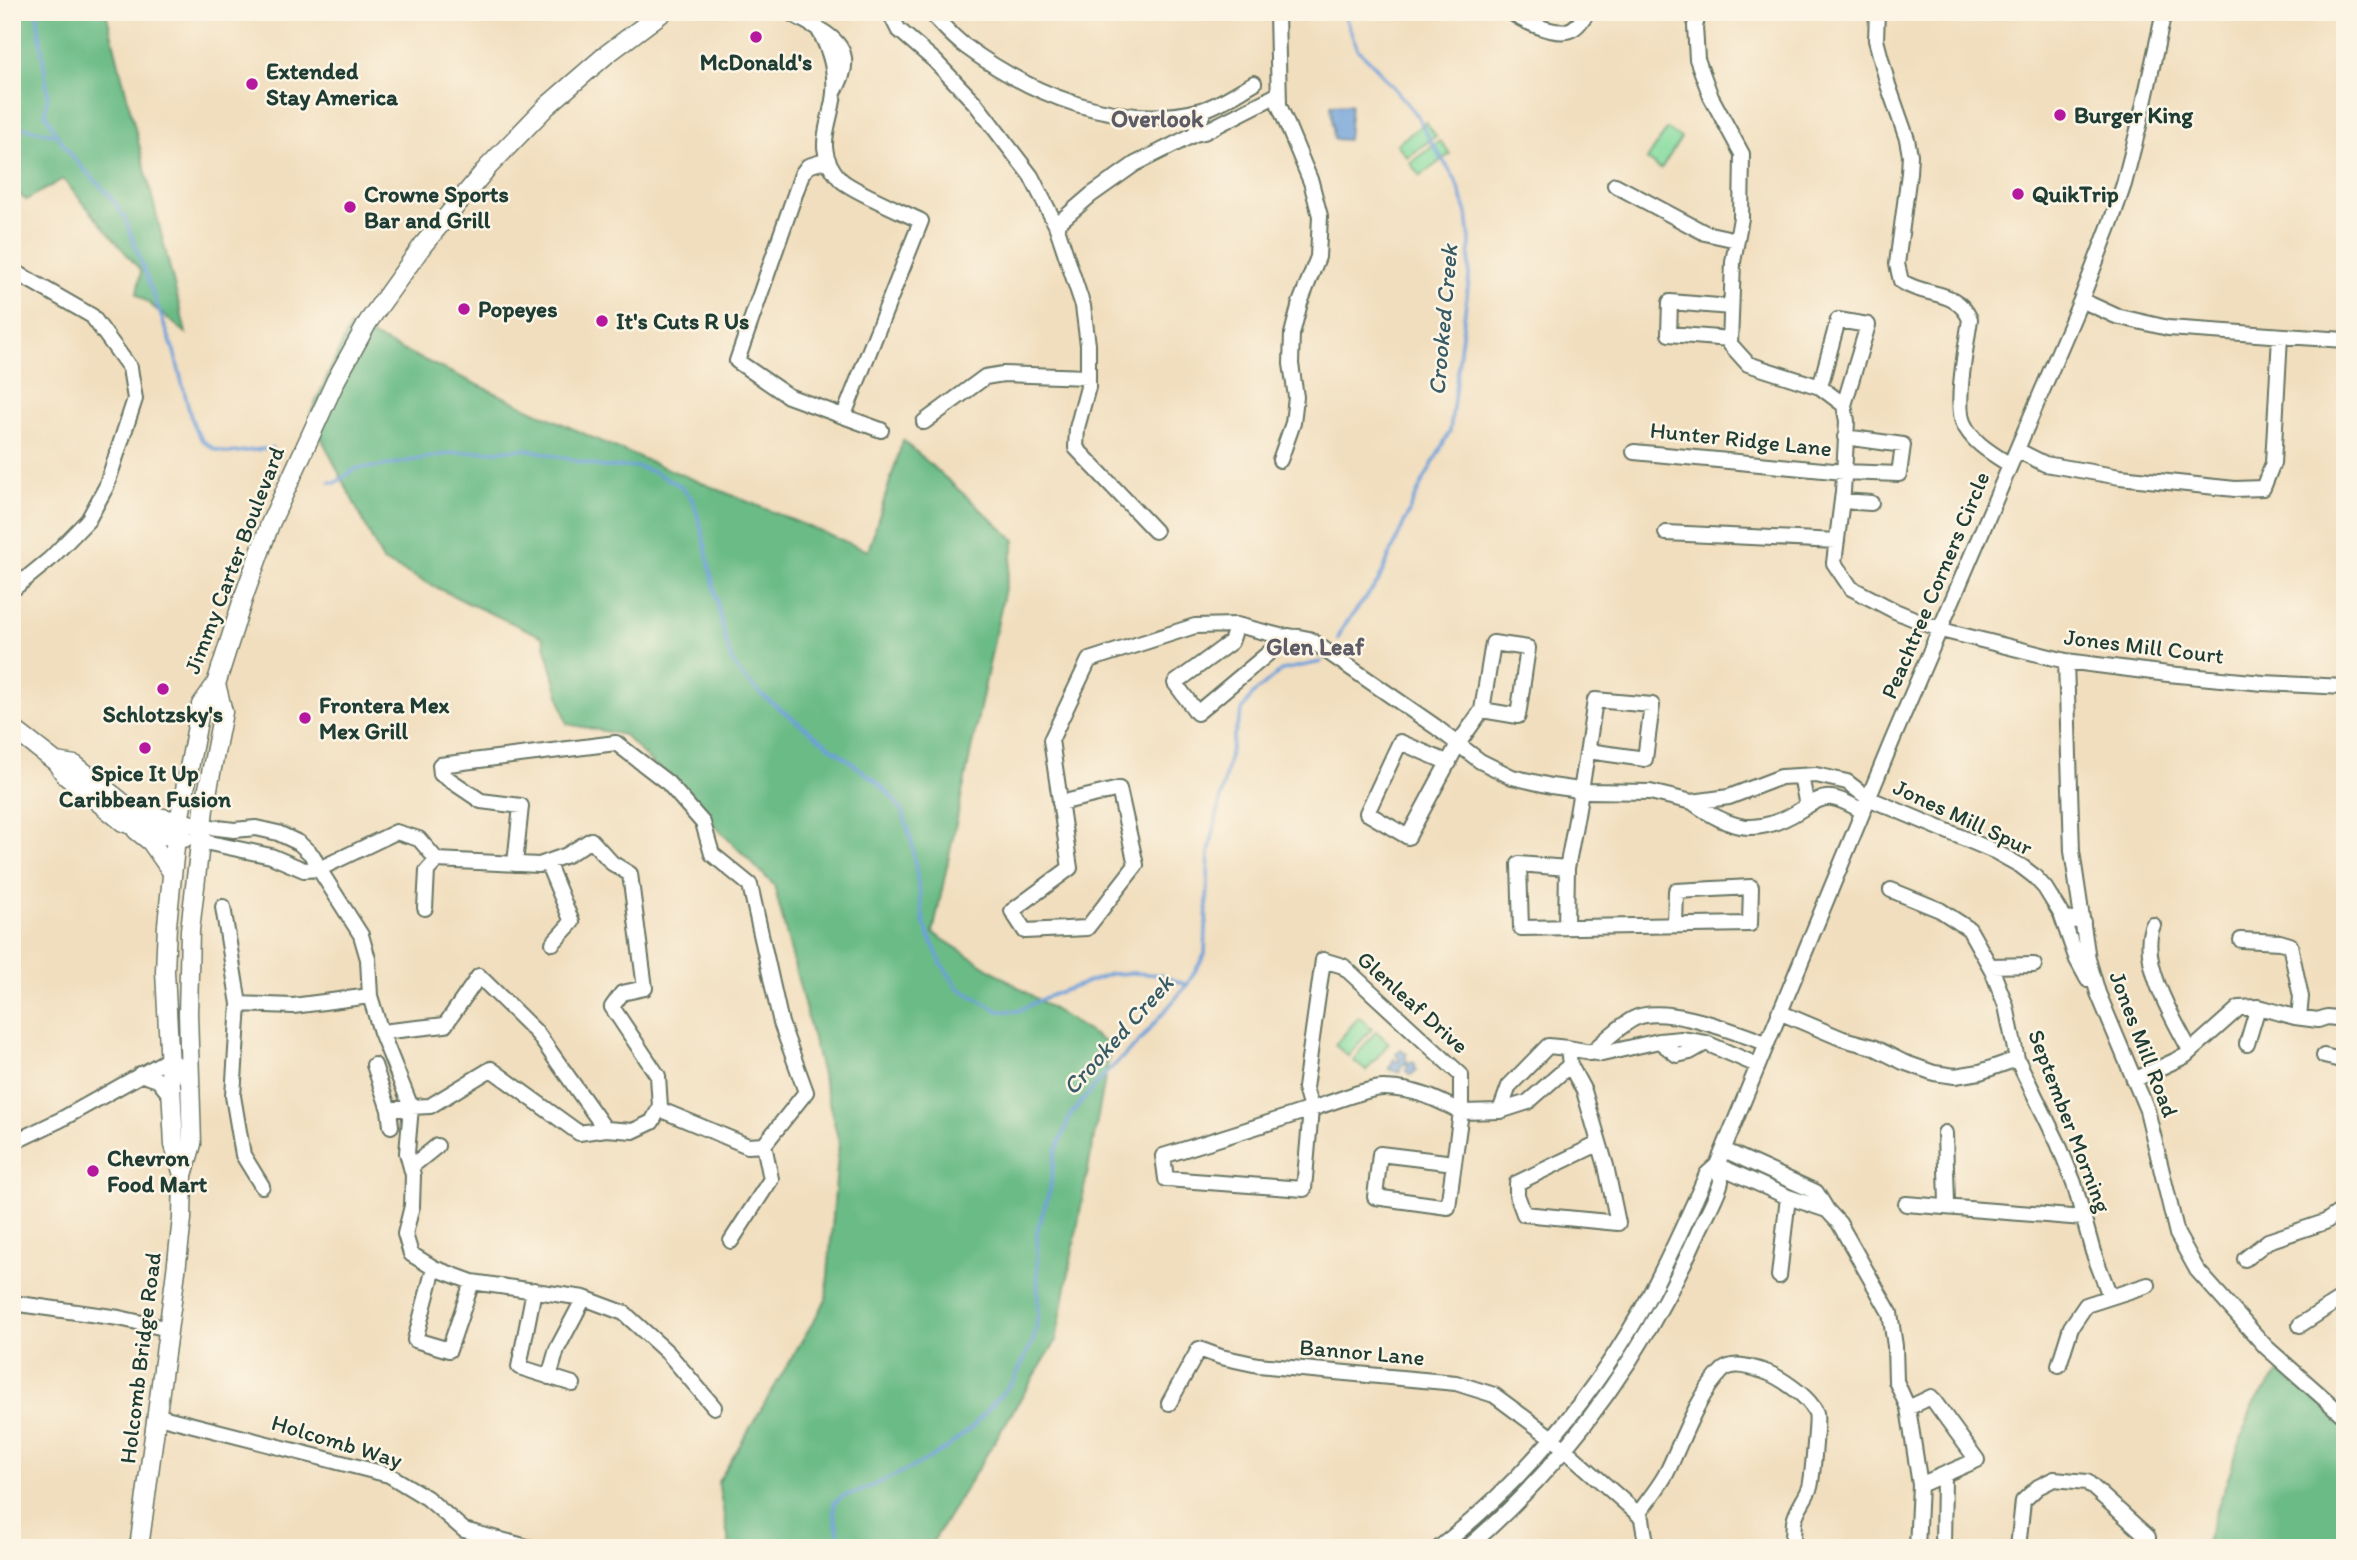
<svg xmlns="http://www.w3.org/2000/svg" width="2357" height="1560" font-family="Itim,sans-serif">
	<rect width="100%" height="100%" fill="#fcf5e5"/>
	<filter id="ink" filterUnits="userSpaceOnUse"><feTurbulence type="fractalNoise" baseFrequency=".0143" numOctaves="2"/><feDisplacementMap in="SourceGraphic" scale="14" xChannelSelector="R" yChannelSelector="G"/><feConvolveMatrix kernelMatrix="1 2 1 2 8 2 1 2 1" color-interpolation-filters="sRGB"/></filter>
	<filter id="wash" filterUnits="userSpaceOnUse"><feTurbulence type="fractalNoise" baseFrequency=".00686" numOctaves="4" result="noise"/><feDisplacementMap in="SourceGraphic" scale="28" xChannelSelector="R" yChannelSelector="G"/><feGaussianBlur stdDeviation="1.57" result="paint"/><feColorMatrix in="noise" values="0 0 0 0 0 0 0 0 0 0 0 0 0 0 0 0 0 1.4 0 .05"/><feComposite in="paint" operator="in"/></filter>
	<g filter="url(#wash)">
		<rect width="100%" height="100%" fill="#f1debe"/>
		<!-- green -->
		<path fill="#84db9f" stroke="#528c6a" stroke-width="2" d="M1426,122L1436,136L1407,157L1397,144Z
			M1667,129L1681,138L1661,169L1647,160Z
			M1440,141L1450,154L1420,176L1410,163Z
			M1359,1017L1372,1028L1348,1056L1335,1045Z
			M1376,1031L1389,1043L1366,1071L1353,1060Z"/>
		<!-- forest -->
		<path fill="#6bbb86" stroke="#457c5d" stroke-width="2" d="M12,12H106L186,333L137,294L141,271L63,179L26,200L12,189Z
			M350,326L602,442L868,551L903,440L1015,540L933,933L1111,1046L1056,1341L929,1548H730L718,1482L826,1300L839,1142L774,885L624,735L567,724L543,637L468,603L383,561L310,415Z
			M2280,1372L2345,1424V1548H2204L2253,1404Z"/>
		<!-- water -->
		<path fill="#6ea0d9" stroke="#466e86" stroke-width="2" d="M1351,104L1348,140L1334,139L1331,105Z
			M1401,1049L1407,1054L1405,1056L1408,1063L1413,1062L1416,1065L1414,1067L1417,1070L1411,1075L1405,1070L1408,1067L1406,1063L1400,1067V1073L1389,1069L1394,1059L1397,1062L1400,1061L1396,1054Z"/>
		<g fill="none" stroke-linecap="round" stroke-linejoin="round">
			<!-- stream -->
			<path stroke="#6ea0d9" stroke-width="3.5" d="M37,12L48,95L45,113L57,135L75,160L110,196L125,218L174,351L190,414L196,430L203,441L214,449L228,453L272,448
				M12,125L57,135
				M330,482L335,483L357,468L377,467L452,453L527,449L602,467H638L654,472L679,485L693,500L702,531L725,639L732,661L742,676L763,696L876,781L892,797L903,813L912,843L924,924L941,963L958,988L999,1011H1018L1044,998L1110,974L1135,973L1160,975L1187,985
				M1338,639L1343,627L1378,582L1418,491L1450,431L1469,278L1470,240L1467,213L1455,179L1430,140L1417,115L1373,64L1358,50L1343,12
				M842,1548L834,1514V1503L843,1496L859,1492L917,1465L947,1448L973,1426L1014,1380L1034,1338L1038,1315L1037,1231L1050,1190L1055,1154L1071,1114L1109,1070L1137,1044L1187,985L1205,954L1209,853L1234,735L1243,709L1253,694L1282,670L1321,662"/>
		</g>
	</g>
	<g filter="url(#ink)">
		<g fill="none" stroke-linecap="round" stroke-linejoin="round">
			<!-- minor casing -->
			<g stroke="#687564" stroke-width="18">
				<path id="minor" d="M789,12C823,33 864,43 834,92
					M896,12L893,19L898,29L935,61L975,103L1031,176L1056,225L1083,306L1088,345V387L1077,428L1076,448L1155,531
					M930,12C941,23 952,37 965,46C1030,94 1120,132 1202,110C1220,105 1238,92 1254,83
					M1277,12L1279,105L1311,182L1320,216L1318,257L1300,303L1292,334L1291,364L1296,397L1293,423L1280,460
					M1511,12C1522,21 1552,34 1566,31C1576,30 1582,20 1587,12
					M1699,12L1695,26L1697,59L1711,97L1742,154L1741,218L1733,262L1730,344L1748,364L1820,387L1844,405L1847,421L1843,492L1834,563L1851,588L1895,611L1941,630L2066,661L2168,674L2263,683L2345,687
					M1877,12L1876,40L1888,85L1907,139L1910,155L1909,173L1897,264L1901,281C1926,298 1956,288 1970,319C1967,342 1955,402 1963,422C1971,442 1993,454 2010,465
					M817,27C829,47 836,69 834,93C831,126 812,148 840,179C849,189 905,213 921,221L844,415
					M1195,134L1204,132L1277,95
					M828,160L808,166L802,174L737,361L788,396L881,430
					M1615,185L1705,233L1737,240
					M1056,225L1091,195L1135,164L1195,134L1204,110
					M12,270L92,316L130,368L135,399L106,487L88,520L50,559L12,590
					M2081,300L2116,316L2168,328L2345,340
					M1730,339L1669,334L1670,302L1731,307
					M1820,387L1838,320L1868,325L1844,405
					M924,422L985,377L1003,374L1088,377
					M2017,450L2045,464L2120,477L2235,489L2263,488L2273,463L2280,336
					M1634,452L1844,472L1899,474L1903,445L1845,437
					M1842,501L1871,503
					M1666,533L1837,541
					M1289,636L1197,713L1175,683L1231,642L1237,625L1280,636L1299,637L1309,639L1436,727L1480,761L1512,777L1551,786L1587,791L1650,792L1692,802L1729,797L1781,777L1816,775L1847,782L1868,798L1994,851L2021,866L2034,876L2045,888L2061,914L2067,919L2083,922
					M2066,661L2072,851L2088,959L2098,993L2147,1110L2177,1234L2197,1270L2266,1347L2345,1417
					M1588,751L1645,759L1652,705L1595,700C1587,756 1578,812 1567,868L1519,864L1521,928L1750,924L1751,887L1676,891L1675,925
					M1449,763L1400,742L1367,813L1408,837L1458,744L1482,710L1493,643L1528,648L1518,716L1482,710
					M1801,776L1807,806
					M1692,802C1733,831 1758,837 1802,809C1810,804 1822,796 1832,798C1842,799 1854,807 1863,811
					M1060,803L1119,789L1136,865L1087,928L1025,931L1012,911L1070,868L1051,740L1089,660L1195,626L1237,625
					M202,826L234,830L256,828L278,833L299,843L313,856L319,869L361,935L368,959L370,996L381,1032
					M200,841L271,856L304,870L319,869L396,832L419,839L437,860L539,865L567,855L591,840L612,863L630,874L645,988L622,993L612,1007L658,1076L660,1107L652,1122L633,1131L606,1129L579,1133L491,1069L430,1106L411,1107L407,1153L413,1175L412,1206L405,1234L411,1254L434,1268L472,1282L584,1298L624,1313L668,1353L714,1407
					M547,862L572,922L553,943
					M515,864L521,806L481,801L441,774L440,765L616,743L668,783L703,823L712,854L750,885L781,1023L806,1092L764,1145L771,1179L731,1241
					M1891,890L1940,910L1969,929L1992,970L2006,1006L2017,1059L2058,1143L2074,1183L2093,1252L2110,1296
					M223,907L239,1004L293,1006L370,996
					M425,908L427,871L437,860
					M2061,914L2077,960L2088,980
					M2153,925C2138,960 2173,1019 2190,1050
					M1566,927L1567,868
					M2241,940L2280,942L2290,945L2301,997L2299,1017
					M1990,966L2034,965
					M239,1004L233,1096L243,1155L262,1186
					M1779,1012L1843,1039L1873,1047L1903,1062L1934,1073L1955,1076L1980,1072L2017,1059
					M1659,1041L1681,1039L1706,1043
					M2247,1044L2258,1007
					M1590,1053C1603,1043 1618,1027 1633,1019C1663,1003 1735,1032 1766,1043
					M2324,1056L2345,1061
					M374,1065L389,1110
					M140,1074L158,1080L171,1096
					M2134,1080L2185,1056L2239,1008L2258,1007L2295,1017L2318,1020L2327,1017L2345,1019
					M659,1109L748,1146L764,1145
					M1311,1109L1305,1088L1323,960L1343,966L1461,1075V1112C1435,1098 1415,1089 1385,1088C1369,1087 1334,1102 1317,1107C1266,1124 1215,1140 1163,1156L1166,1179L1304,1189L1311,1109
					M1500,1111L1509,1086L1548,1046L1568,1048
					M391,1126L389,1110L411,1107L381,1032L445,1025L479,976L537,1033L605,1129
					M1945,1133L1947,1204L1945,1207
					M12,1143L60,1120L169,1059L180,1066L190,1084
					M1598,1144L1517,1183V1195L1524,1214L1618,1223L1606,1166L1584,1091L1570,1065L1568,1048L1602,1054L1659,1041L1677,1055L1690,1052L1706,1043L1757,1065
					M1454,1163L1380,1154L1375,1197L1448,1207L1461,1112L1500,1111L1528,1102L1570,1065
					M1717,1165L1788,1197L1827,1210L1816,1192L1724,1150
					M411,1167L437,1146
					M1906,1204L2083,1218
					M1827,1210L1839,1223L1890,1313L1895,1346L1896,1381L1908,1408
					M2245,1259L2268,1241L2325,1222L2345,1208
					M434,1268L415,1340L449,1350L472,1282
					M1779,1276L1788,1197
					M534,1290L519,1367L573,1384
					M12,1303L119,1318L169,1329
					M2300,1325L2345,1296
					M2059,1365L2071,1327L2086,1305L2148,1285
					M549,1377L557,1349L584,1298
					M1169,1403L1199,1349L1221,1357L1258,1365L1456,1383L1494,1395L1552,1438L1638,1514L1642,1519L1647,1548
					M158,1416L389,1475L427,1498L464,1530L531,1548
					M1638,1514C1648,1500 1661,1485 1668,1470C1683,1439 1697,1396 1722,1371C1733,1361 1750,1367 1763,1371C1779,1376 1810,1397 1816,1413C1818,1419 1812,1480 1810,1487C1806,1499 1796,1509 1794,1522C1793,1531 1794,1539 1791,1548
					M1439,1548C1523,1481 1596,1394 1647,1300C1669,1259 1688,1216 1707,1174L1717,1165L1892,741L2081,300L2112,219L2124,184L2139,126L2164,12
					M1467,1548C1567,1462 1644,1354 1697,1235C1702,1223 1720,1191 1721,1181C1721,1176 1718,1169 1717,1165
					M1917,1548L1920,1485L1908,1408L1931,1397L1977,1460L1920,1485
					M1943,1548L1944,1476
					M2018,1548L2023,1501L2038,1487L2054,1479L2087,1482L2148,1537V1548"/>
			</g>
			<!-- major casing -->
			<g stroke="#687564" stroke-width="21">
				<path id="major" d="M12,728L56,762L66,776L123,822L158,834L184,838
					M56,762L75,765L133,811L189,824
					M136,830L151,842L172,872
					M183,1175L174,1145L165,971L167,925L176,837L201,705L216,684L244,596L270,524L336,380L368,322L423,245L488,167L547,106L607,54L663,12
					M139,1548L176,1271L182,1219L183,1175L192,1144L188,1013L190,930L204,809L223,712L216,684"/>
			</g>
			<!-- minor -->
			<use href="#minor" stroke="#fff" stroke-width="14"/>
			<!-- major -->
			<use href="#major" stroke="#fff" stroke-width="18"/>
		</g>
	</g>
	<!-- markers -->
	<g fill="#b5179e" stroke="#fcf5e5" stroke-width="2.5">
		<circle cx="756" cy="37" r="7"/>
		<circle cx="252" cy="84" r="7"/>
		<circle cx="2060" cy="115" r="7"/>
		<circle cx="2018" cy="194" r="7"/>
		<circle cx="350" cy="207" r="7"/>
		<circle cx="464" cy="309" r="7"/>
		<circle cx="602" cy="321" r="7"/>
		<circle cx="163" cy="689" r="7"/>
		<circle cx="305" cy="718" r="7"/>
		<circle cx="145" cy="748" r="7"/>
		<circle cx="93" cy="1171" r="7"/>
	</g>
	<g text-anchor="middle" stroke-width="5" stroke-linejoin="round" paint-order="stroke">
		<!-- poi labels -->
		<g font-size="23" font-weight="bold" fill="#1f3d34" stroke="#fcf5e5" text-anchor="start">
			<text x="756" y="70" text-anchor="middle">McDonald's</text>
			<text x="266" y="79">Extended<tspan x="266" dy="26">Stay America</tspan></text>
			<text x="2074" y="123">Burger King</text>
			<text x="364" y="202">Crowne Sports<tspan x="364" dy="26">Bar and Grill</tspan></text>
			<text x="2032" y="202">QuikTrip</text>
			<text x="478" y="317">Popeyes</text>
			<text x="616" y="329">It's Cuts R Us</text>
			<text x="319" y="713">Frontera Mex<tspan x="319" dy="26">Mex Grill</tspan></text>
			<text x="163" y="722" text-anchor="middle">Schlotzsky's</text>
			<text x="145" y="781" text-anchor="middle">Spice It Up<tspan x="145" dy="26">Caribbean Fusion</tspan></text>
			<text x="107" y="1166">Chevron<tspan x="107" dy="26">Food Mart</tspan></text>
		</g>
		<!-- street labels -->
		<g font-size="23" fill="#1f3d34" stroke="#fcf5e5">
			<text transform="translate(1741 439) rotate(6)" y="8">Hunter Ridge Lane</text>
			<text transform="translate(234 560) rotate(-69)" y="8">Jimmy Carter Boulevard</text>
			<text transform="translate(1935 585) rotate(-67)" y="8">Peachtree Corners Circle</text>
			<text transform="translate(2144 646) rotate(7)" y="8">Jones Mill Court</text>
			<text transform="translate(1963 817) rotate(25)" y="8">Jones Mill Spur</text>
			<text transform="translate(1413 1002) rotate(42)" y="8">Glenleaf Drive</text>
			<text transform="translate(2144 1044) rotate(69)" y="8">Jones Mill Road</text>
			<text transform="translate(2070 1121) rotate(69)" y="8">September Morning</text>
			<text transform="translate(1362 1352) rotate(5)" y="8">Bannor Lane</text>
			<text transform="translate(140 1358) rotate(-83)" y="8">Holcomb Bridge Road</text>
			<text transform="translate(337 1441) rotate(17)" y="8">Holcomb Way</text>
		</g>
		<!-- neighbourhood labels -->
		<g font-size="24" font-weight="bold" fill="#5d5b66" stroke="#fcf5e5">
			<text x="1157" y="127">Overlook</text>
			<text x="1315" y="655">Glen Leaf</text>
		</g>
		<!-- water labels -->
		<g font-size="24" font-style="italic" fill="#375b66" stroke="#fcf5e5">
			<text transform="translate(1443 320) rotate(-85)" y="8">Crooked Creek</text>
			<text transform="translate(1118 1035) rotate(-48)" y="8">Crooked Creek</text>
		</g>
	</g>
	<!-- margin -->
	<rect width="2357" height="1560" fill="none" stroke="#fcf5e5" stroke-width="42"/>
</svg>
